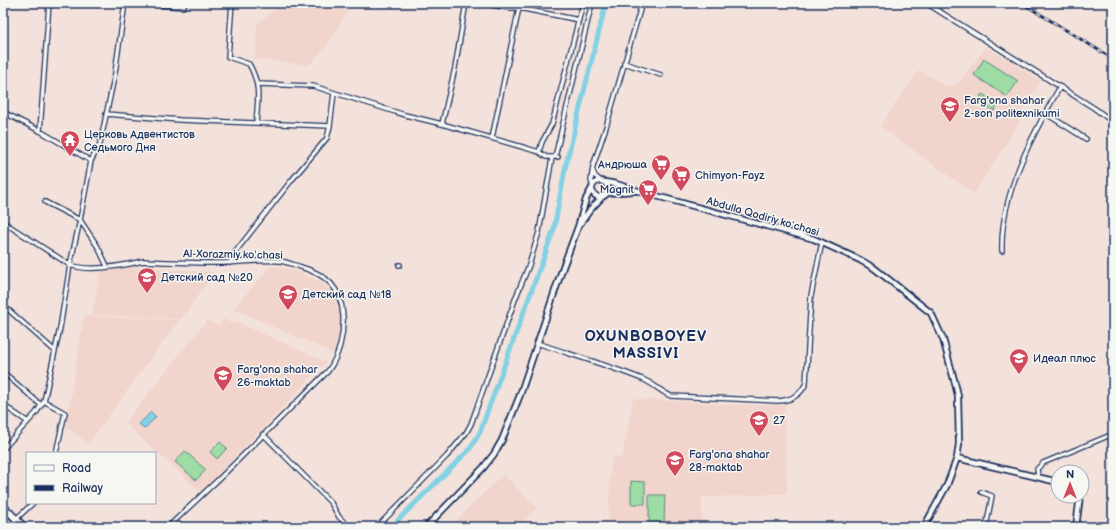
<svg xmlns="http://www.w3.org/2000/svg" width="1116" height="530" font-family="'Balsamiq Sans',sans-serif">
	<rect width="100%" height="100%" fill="#f3e2db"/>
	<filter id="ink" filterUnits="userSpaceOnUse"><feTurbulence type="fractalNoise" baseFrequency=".025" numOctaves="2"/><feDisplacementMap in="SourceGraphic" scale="8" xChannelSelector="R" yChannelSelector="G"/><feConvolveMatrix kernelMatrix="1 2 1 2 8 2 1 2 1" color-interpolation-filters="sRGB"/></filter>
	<g filter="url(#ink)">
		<!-- built -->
		<path fill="#f1d4cb" d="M284,3H336L347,12L326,47L309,65L255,59L257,24Z
			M986,47L1041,81L1018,118L1020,121L974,194L880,126L919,70L946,86L958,84Z
			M271,266L292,270L324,283L332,294L340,313V331L333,353L233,309Z
			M134,267L215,272L181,319L92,315L100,272Z
			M84,316L179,320L88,444L66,426Z
			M223,319L235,325V321L326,362L201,492L125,423L207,320L219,326Z
			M633,399L739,405H784L787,493L740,496L702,497V527H608L611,458L622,457Z
			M503,474L537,508L518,527H450Z"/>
		<!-- green -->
		<path fill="#9ddca4" stroke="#5c8681" d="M984,59L1018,81L1007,97L974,75Z
			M982,94L998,104L994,111L978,101Z
			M220,442L227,448L217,459L210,452Z
			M185,451L206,470L196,480L175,462Z
			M631,481L645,482V504H631Z
			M649,495H665L664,523L649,522Z"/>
		<!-- water -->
		<path fill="#84d1e4" stroke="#5a90ae" d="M151,412L156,417L144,429L139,424Z"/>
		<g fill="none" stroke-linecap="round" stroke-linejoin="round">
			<!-- canal -->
			<path stroke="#84d1e4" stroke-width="5" d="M391,527L470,449L480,432L554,229L566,164L606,3"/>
			<!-- minor casing -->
			<g stroke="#1b2f5e" stroke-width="6">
				<path id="minor" d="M138,3L183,7L186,3
					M232,3L228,57L249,64C261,85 258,100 256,123
					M481,3L509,8H519L579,20
					M926,3L1094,108L1113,122
					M624,63L661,75
					M258,84L313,86L405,115L442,124L519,146L539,152L546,157H558
					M3,112L40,131L91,161
					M1045,113L1086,139
					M106,114L180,120L330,126
					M442,124L455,68L466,3
					M40,131L49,3
					M492,138L520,3
					M539,152L542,142L552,124L583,3
					M555,157L592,3
					M593,171L595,176L601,181
					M593,186L591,181L593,166L606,127L642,3
					M3,222L70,265C89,272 122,266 143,261C168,262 194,263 219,263C239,263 260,259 280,261C287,262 294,265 301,267C327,275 341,287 343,316C344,335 339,356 328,371L221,477L168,527
					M1002,251C1000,195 1032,135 1060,87
					M230,263L236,251L291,181L327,138L330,126L334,93
					M399,265H400
					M107,266L98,247L80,220L91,161L100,144L115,73L125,3
					M3,305L55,351
					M537,343C572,355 608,365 642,379C653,383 661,392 671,396L779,401C792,400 801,395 806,383L811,296L822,242
					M3,372L41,405
					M44,401L60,328L70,265L80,220L45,202
					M3,405L28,422
					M263,434L331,503L339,517L349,527
					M3,449L36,413L44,401L65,413L56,453
					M1038,476L1037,469L1043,463L1113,434
					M981,492L992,496L986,527
					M16,519L33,503
					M3,526L8,522
					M377,527L447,456L466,433L471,424L516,297L529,265L539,232L552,158"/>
			</g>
			<!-- tertiary casing -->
			<g stroke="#1b2f5e" stroke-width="8">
				<path id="tertiary" d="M592 189a8 8 0 1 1 16 0a8 8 0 1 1-16 0Z
					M605,182L616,184L638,191L814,239L860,260L874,268L931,313L943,339L956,387L958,396L959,444L957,458L947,485L924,527
					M608,193L633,191
					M580,224L590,210L602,197
					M957,458L1058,482
					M426,527L483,468L494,454L502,440L520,395L563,267L578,227L586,199L592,188
					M1076,527L1080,496"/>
			</g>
			<!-- primary casing -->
			<g stroke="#1b2f5e" stroke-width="9">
				<path id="primary" d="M3,506L24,527
					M3,517L13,527"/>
			</g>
			<!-- minor -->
			<use href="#minor" stroke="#f6f6f2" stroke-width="3.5"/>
			<!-- tertiary -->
			<use href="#tertiary" stroke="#f6f6f2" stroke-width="4.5"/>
			<!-- primary -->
			<use href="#primary" stroke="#f6f6f2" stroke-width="6"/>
			<!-- rail casing -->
			<g stroke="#1b2f5e" stroke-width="3">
				<path id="rail" d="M1022,3L1113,59"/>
			</g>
			<!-- rail -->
			<use href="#rail" stroke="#f6f6f2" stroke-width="1.5" stroke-dasharray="4.5" stroke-linecap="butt"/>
		</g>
	</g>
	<!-- icons -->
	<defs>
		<g id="university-pin" transform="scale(1)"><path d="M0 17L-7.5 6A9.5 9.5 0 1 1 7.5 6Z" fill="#d1495b" stroke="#f6f6f2"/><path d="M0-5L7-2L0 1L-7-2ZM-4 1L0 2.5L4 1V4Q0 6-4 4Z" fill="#fff"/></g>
		<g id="temple-pin" transform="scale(1)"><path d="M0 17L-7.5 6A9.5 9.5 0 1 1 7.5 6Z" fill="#d1495b" stroke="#f6f6f2"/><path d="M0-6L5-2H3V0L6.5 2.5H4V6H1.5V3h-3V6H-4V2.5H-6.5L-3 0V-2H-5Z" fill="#fff"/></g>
		<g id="supermarket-pin" transform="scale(1)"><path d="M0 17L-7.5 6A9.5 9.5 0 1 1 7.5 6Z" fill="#d1495b" stroke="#f6f6f2"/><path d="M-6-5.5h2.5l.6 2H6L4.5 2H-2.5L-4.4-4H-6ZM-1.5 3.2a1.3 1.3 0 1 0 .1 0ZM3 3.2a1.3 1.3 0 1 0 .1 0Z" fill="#fff"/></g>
		<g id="school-pin" transform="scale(1)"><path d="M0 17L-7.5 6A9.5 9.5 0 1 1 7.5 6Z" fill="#d1495b" stroke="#f6f6f2"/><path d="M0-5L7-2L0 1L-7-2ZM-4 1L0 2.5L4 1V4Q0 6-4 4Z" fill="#fff"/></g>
	</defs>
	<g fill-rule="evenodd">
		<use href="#university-pin" x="950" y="106"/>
		<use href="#temple-pin" x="70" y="140"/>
		<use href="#supermarket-pin" x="661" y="164"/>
		<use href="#supermarket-pin" x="681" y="175"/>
		<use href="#supermarket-pin" x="648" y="189"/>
		<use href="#school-pin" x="147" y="277"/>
		<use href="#school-pin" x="288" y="294"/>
		<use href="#school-pin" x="1019" y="358"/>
		<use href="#school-pin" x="223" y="375"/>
		<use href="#school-pin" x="759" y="420"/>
		<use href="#school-pin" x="675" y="460"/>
	</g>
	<g text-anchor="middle" stroke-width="3" stroke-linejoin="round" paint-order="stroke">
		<!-- poi labels -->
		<g font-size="11" fill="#1b2f5e" stroke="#f6f6f2" text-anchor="start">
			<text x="964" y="104">Farg'ona shahar<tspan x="964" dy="13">2-son politexnikumi</tspan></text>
			<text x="84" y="138">Церковь Адвентистов<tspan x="84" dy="13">Седьмого Дня</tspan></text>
			<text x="647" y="168" text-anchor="end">Андрюша</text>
			<text x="695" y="179">Chimyon-Fayz</text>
			<text x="634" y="193" text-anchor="end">Magnit</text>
			<text x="161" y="281">Детский сад №20</text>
			<text x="302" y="298">Детский сад №18</text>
			<text x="1033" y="362">Идеал плюс</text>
			<text x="237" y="373">Farg'ona shahar<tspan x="237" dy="13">26-maktab</tspan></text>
			<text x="773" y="424">27</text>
			<text x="689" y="458">Farg'ona shahar<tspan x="689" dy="13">28-maktab</tspan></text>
		</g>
		<!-- street labels -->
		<g font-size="11" fill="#1b2f5e" stroke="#f6f6f2">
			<text transform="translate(763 216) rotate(16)" y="4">Abdulla Qodiriy koʻchasi</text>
			<text transform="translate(233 254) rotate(1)" y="4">Al-Xorazmiy koʻchasi</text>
		</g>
		<!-- district labels -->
		<g font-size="15" font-weight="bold" letter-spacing="1" fill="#1b2f5e" stroke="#f6f6f2">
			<text x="646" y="341">OXUNBOBOYEV<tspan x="646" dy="17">MASSIVI</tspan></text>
		</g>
	</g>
	<!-- margin -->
	<rect width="1116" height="530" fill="none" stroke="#f6f6f2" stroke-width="16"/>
	<rect x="8" y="8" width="1100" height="514" fill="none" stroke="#1b2f5e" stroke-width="1.5" filter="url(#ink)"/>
	<!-- legend -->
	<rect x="26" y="452" width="130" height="52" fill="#f6f6f2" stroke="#9ea6b7"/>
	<rect x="34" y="465" width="20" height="6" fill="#f6f6f2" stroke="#9ea6b7"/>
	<text x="62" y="472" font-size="12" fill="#1b2f5e">Road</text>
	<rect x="34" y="485" width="20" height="6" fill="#1b2f5e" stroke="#9ea6b7"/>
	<text x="62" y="492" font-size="12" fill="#1b2f5e">Railway</text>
	<!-- north arrow -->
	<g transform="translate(1070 484)"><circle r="19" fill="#f6f6f2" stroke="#9ea6b7"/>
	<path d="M0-3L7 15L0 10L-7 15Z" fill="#d1495b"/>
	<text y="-6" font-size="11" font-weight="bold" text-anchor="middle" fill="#1b2f5e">N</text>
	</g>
</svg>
